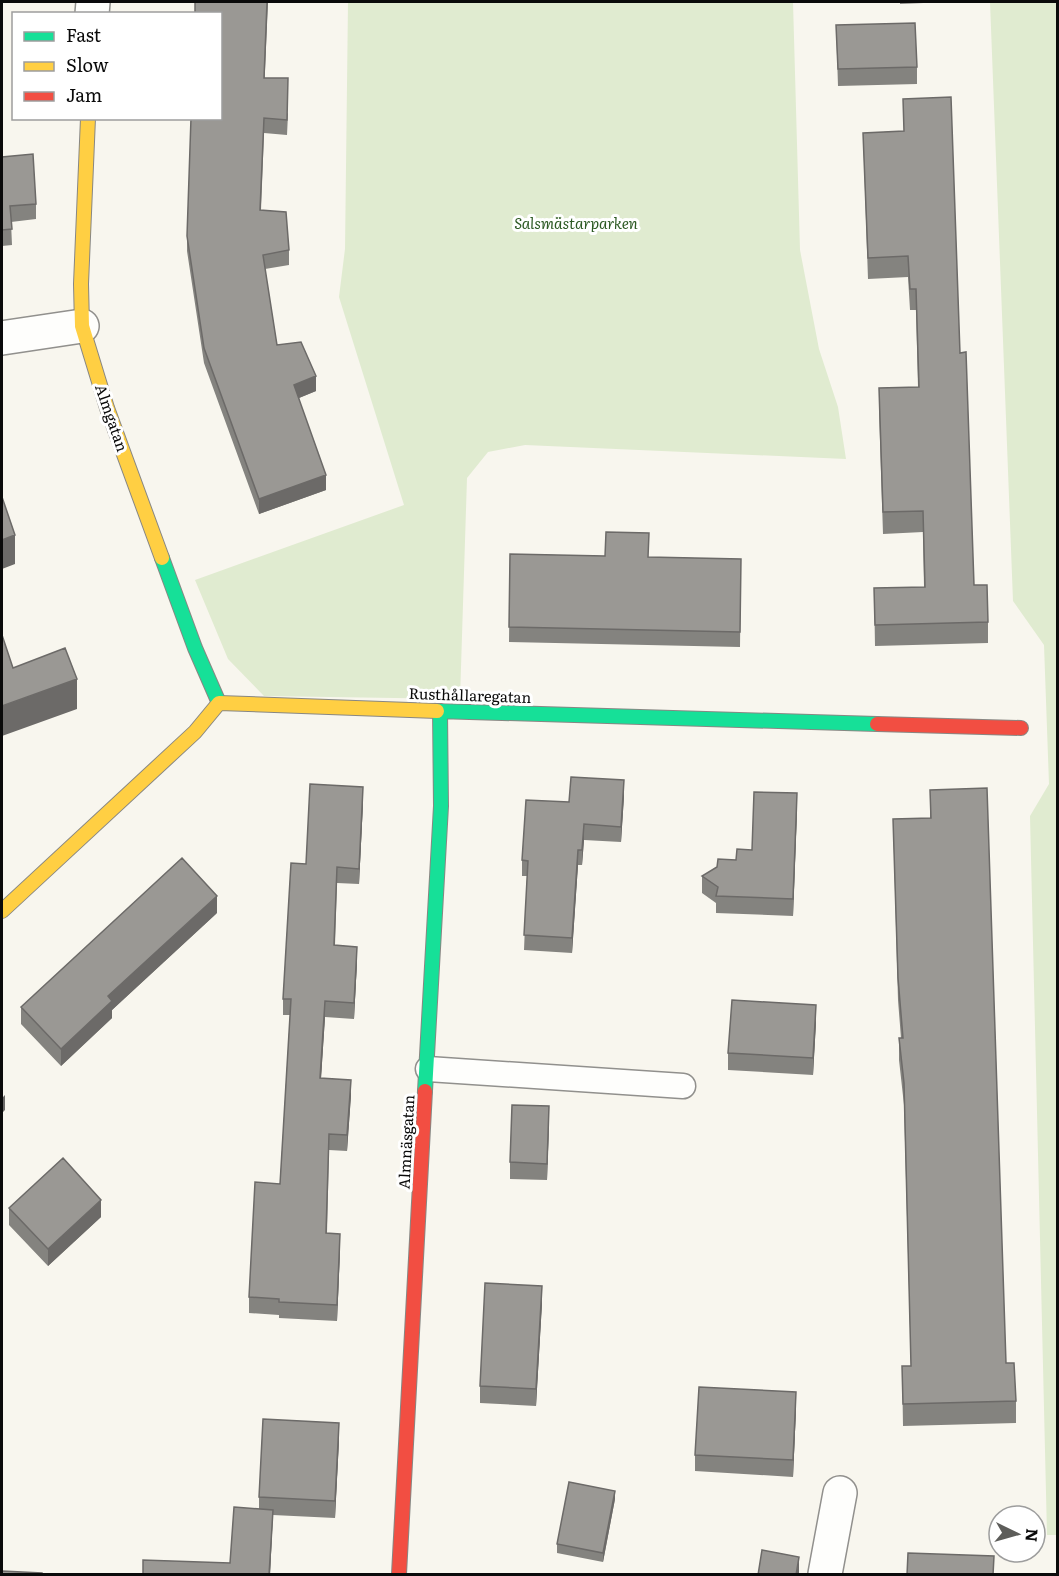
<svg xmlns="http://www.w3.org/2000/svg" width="1059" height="1576" font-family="Literata,serif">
	<rect width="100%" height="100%" fill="#f8f6ee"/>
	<!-- green -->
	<path fill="#e0ebd0" d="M348,2H793L800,250L819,349L838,407L846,459L525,445L488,452L467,478L460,699L264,696L228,659L195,580L404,505L339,297L345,249Z
		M990,2H1058L1057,1535H1047L1030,816L1049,784L1044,645L1013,601Z"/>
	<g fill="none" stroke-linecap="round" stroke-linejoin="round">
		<!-- lane casing -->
		<g stroke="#91908d" stroke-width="27">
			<path id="lane" d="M428,1069L683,1086"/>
		</g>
		<!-- street casing -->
		<g stroke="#91908d" stroke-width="36">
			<path id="street" d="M92,14L93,2
				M2,338L82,326
				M825,1574L840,1493"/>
		</g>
		<!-- fast casing -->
		<g stroke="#888783" stroke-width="16">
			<path id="fast" d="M162,558L195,648L219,703
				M437,711L877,724
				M425,1091L441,806L440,711"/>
		</g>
		<!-- slow casing -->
		<g stroke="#888783" stroke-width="16">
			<path id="slow" d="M88,118L81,284L82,326L107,408L162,558
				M2,911L195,732L219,703L437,711"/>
		</g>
		<!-- jam casing -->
		<g stroke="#888783" stroke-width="16">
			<path id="jam" d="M877,724L1021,728
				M399,1574L425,1091"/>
		</g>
		<!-- lane -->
		<use href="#lane" stroke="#fefefc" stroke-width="24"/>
		<!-- street -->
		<use href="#street" stroke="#fefefc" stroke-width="33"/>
		<!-- fast -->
		<use href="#fast" stroke="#16e098" stroke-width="14"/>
		<!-- slow -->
		<use href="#slow" stroke="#ffcf43" stroke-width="14"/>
		<!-- jam -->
		<use href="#jam" stroke="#f24e42" stroke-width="14"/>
	</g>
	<!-- wall -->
	<path fill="#84837f" d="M900,2H947L900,4Z
		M836,25L917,67V84L838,86Z
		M265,78L288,114L287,135L264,133L261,210L289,250V265L265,269L277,345L316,391L299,398L326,490L259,514L204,363L187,251V236Z
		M903,99L960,353L974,585L988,622V643L875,646L874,588L924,587L923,532L883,534L879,409V388L918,387L916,310H910L908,277L868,279L863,133L904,131Z
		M2,157L36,204V219L11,222L12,245L2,246Z
		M510,554L741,559L740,647L509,642Z
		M930,790L1006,1363L1016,1401V1423L903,1426L902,1366H911L904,1105L899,1060V1038H901L898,1000L893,819L930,818Z
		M624,796L621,842L584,840L582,865H578L572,953L524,950L527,876H522V860L569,802Z
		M363,803L359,884L337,883L335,945L357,962L354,1019L325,1017L321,1078L351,1095L347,1151L329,1150L327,1233L340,1250L337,1321L279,1318V1315L249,1313V1297L280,1184L290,1015H283V999L306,864Z
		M797,810L793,916L716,913V903L702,893V876L736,860L752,850Z
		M217,913L112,1010V1018L61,1066L21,1024V1007Z
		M816,1022L813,1075L728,1070V1053Z
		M549,1123L547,1180L510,1179V1162Z
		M9,1208L101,1217L48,1266L9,1225Z
		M542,1303L536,1406L480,1403V1386Z
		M796,1409L793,1477L695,1471V1455Z
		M339,1440L335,1518L273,1515L270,1575H143L230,1563L259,1509V1497Z
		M615,1499L603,1562L557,1553V1544Z"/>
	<!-- shaded-wall -->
	<path fill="#6c6a68" d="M267,2H268L264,93V78Z
		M316,376V391L294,400V385Z
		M326,475V490L259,514V499Z
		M15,535V564L2,569V540Z
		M77,679V709L2,736V706Z
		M624,780V796L621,842V827Z
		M363,787V803L359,884V869Z
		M797,793V810L793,916V899Z
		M584,824V840L582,865V850Z
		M578,850V865L572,953V938Z
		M217,896V913L112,1010V1018L61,1066V1049L108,996Z
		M357,947V962L354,1019V1003Z
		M325,1001V1017L320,1094V1078Z
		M816,1005V1022L813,1075V1058Z
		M351,1080V1095L347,1151V1135Z
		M5,1095V1110L2,1113V1098Z
		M549,1106V1123L547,1180V1164Z
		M101,1200V1217L48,1266V1249Z
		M340,1234V1250L337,1321V1305Z
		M542,1286V1303L536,1406V1389Z
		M796,1392V1409L793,1477V1460Z
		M339,1423V1440L335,1518V1501Z
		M615,1491V1499L603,1562V1553Z
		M273,1510L270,1575H269Z
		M799,1557V1575H796Z"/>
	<!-- building -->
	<path fill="#9a9894" stroke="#6c6a68" stroke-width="1.5" d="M195,2H267L264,78H288L287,120L264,118L260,210L286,212L289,250L263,255L277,345L301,342L316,376L294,385L326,475L259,499L204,348L187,236L191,118H220V14H195Z
		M915,23L917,67L838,69L836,25Z
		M951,97L960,353L966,352L974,585H987L988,622L875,625L874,588L925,587L923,511L883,512L879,388L919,387L916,289H910L908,256L868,258L863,133L904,131L903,99Z
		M33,154L36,204L10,206L12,229L2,230V157Z
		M2,497L15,535L2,540Z
		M606,532L649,533L648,557L741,559L740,632L509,627L510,554L605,556Z
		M2,635L13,668L65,648L77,679L2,706Z
		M571,777L624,780L621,827L584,824L582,850H578L572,938L524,935L528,861L522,860L526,800L569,802Z
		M310,784L363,787L359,869L337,867L334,945L357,947L354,1003L325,1001L320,1078L351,1080L347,1135L329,1134L326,1233L340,1234L337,1305L279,1302V1299L249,1297L255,1182L280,1184L291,999H283L291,863L306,864Z
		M987,788L1006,1363H1014L1016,1401L903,1404L902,1366H911L904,1083L899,1038H903L898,978L893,819L931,818L930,790Z
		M754,792L797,793L793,899L716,896L718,887L702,876L717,867L718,859L736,860L737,849L752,850Z
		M182,858L217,896L108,996L112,1001L61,1049L21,1007Z
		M732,1000L816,1005L813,1058L728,1053Z
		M512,1105L549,1106L547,1164L510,1162Z
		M63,1158L101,1200L48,1249L9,1208Z
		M485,1283L542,1286L536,1389L480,1386Z
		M699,1387L796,1392L793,1460L695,1455Z
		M263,1419L339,1423L335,1501L259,1497Z
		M569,1482L615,1491L603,1553L557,1544Z
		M234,1507L273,1510L269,1575H143V1560L230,1563Z
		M762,1550L799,1557L796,1575H758Z
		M908,1553L994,1556L993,1575H907Z
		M2,1571L42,1573V1575H2Z"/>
	<g text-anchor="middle" stroke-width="6" stroke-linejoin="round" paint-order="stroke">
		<!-- park labels -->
		<g font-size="15" font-style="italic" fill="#2c5923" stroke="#fff">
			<text x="576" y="229">Salsmästarparken</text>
		</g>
		<!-- street labels -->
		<g font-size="15" fill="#0a0a0a" stroke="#fff">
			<text transform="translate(111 418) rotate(71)" y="5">Almgatan</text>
			<text transform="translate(470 696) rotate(2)" y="5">Rusthållaregatan</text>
			<text transform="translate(407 1142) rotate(-87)" y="5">Almnäsgatan</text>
		</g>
	</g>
	<!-- border -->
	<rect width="1059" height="1576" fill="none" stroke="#0a0a0a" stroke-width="6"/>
	<!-- legend -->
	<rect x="12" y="12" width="210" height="108" fill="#ffffff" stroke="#9d9d9d" stroke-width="1.5"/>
	<rect x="24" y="32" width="30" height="9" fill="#16e098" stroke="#9d9d9d" stroke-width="1.5"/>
	<text x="66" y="42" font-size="18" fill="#0a0a0a">Fast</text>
	<rect x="24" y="62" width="30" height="9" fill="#ffcf43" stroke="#9d9d9d" stroke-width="1.5"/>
	<text x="66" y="72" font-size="18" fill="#0a0a0a">Slow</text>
	<rect x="24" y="92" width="30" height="9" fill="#f24e42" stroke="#9d9d9d" stroke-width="1.5"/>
	<text x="66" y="102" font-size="18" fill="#0a0a0a">Jam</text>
	<!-- north arrow -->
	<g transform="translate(1017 1534) rotate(95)"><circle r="28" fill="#ffffff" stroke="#9d9d9d" stroke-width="1.5"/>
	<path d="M0-4.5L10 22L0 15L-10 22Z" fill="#5d5d5a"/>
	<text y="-9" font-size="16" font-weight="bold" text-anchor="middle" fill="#0a0a0a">N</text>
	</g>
</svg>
